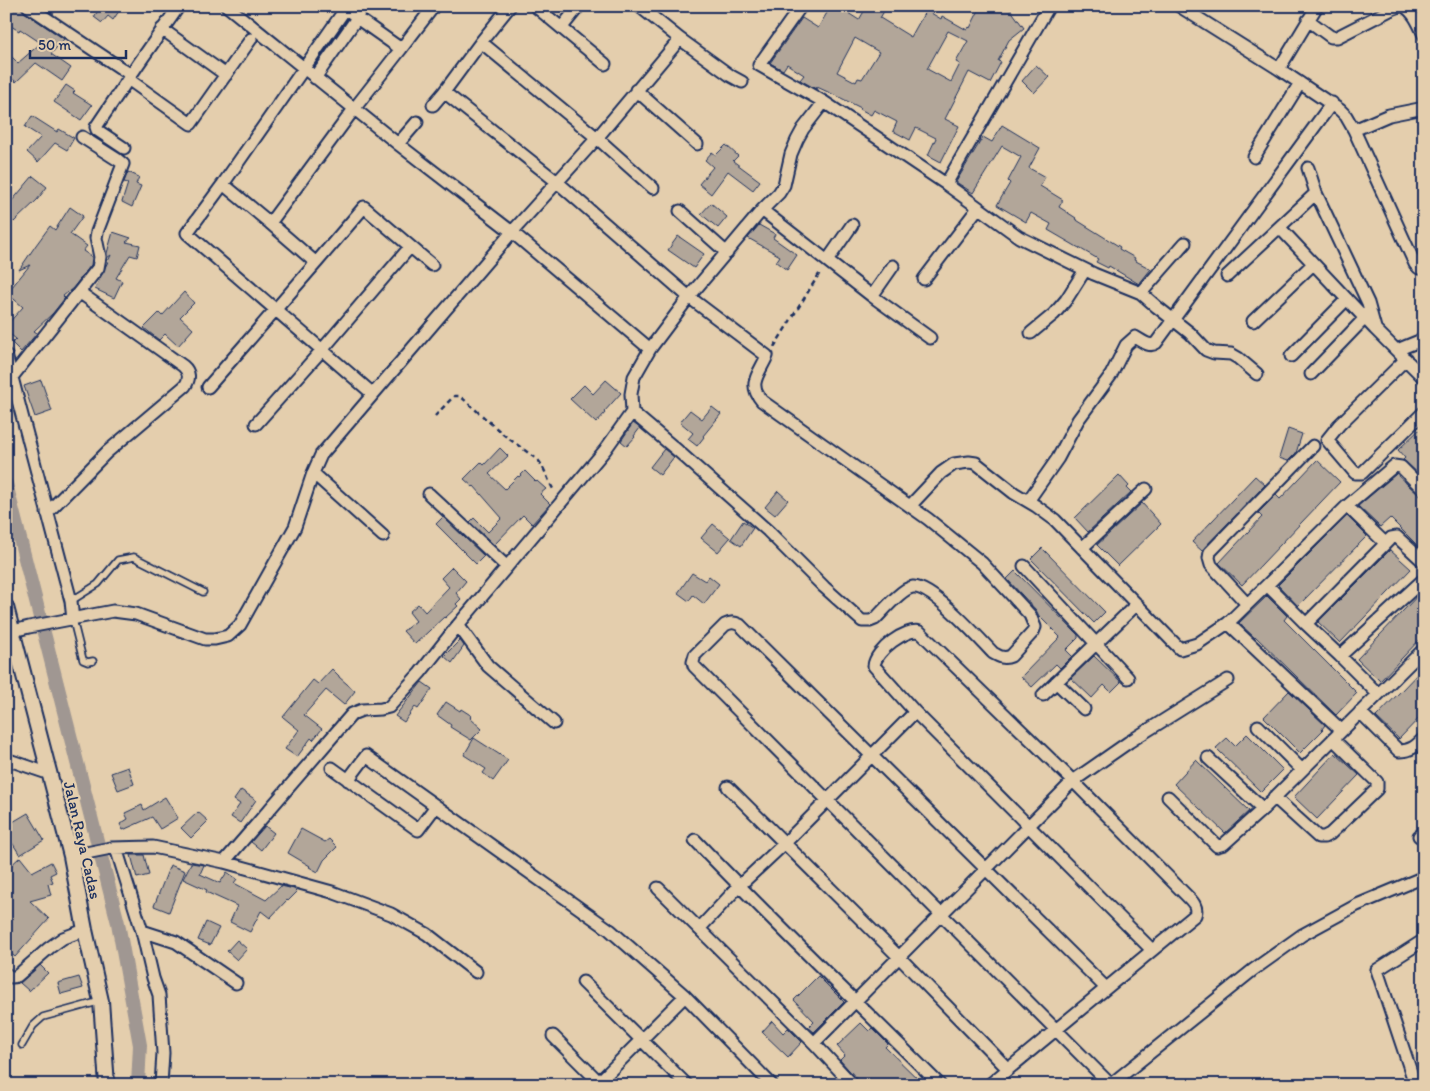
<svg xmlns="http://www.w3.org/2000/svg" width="1430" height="1091" font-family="Itim,sans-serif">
	<rect width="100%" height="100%" fill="#e4cead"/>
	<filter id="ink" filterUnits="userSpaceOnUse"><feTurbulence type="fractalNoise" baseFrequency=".02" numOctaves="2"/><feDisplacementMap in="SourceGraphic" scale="10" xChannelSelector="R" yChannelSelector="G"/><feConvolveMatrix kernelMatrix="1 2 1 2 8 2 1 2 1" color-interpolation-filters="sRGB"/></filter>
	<g filter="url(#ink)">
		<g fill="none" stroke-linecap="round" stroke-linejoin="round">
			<!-- canal -->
			<path stroke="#a09792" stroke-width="14" d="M6,484L118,923L140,1045L138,1085"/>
		</g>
		<!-- building -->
		<path fill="#b2a699" stroke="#1b2f5e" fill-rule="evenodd" d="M6,6H21L24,12L64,39L51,54L71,68L62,81L36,63L16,82L6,72V63L12,57L18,63L41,43L20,29L19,31L6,23Z
			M42,6H58L53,14Z
			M95,6H115L114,7L119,11L113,20L108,16L102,23L94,17L99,9Z
			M831,6H837L859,20L867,6H887L880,18L911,37L926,10L941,19L942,16L967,30L969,27L970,28L981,6H1008L1024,28L1009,40L998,61L1001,62L990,83L969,72L945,119L959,126L941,162L928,155L936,138L916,128L910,140L893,131L897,122L874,110L871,115L860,109L861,108L841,98L817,87L816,89L800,80L804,75L787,64L783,70L770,63L802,18L818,28ZM948,31L968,41L956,62L960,64L951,82L927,69ZM855,38L879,52L862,79L858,78L856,82L837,72Z
			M1036,65L1049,77L1034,93L1022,81Z
			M66,85L75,91L73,93L92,105L81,120L54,102Z
			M32,116L57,132L59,129L74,138L67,150L55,143L38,162L27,152L41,137L25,127Z
			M1002,125L1040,148L1029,168L1045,177L1040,186L1063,200L1059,207L1076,218L1075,219L1120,247L1119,249L1135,258L1134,260L1151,269L1139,284L1109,266L1108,268L1096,262L1098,259L1048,230L1051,224L1031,213L1026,222L997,205L1010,183L1008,181L1021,157L1002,146L973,193L956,182L983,137L992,142Z
			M726,145L738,156L733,161L760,181L753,190L728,171L711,194L699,184L713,167L705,160L712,152L716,155Z
			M128,172L139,177L136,184L141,186L132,207L122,202L128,183L124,182Z
			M33,176L47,187L37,200L14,222L6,215V208Z
			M711,203L727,217L718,228L701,214Z
			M70,207L83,216L70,234L87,246L83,251L92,257L91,265L73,288L63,296L65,298L53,313L34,331L37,333L21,352L12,343L16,339L6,331V326L23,307L7,293L30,265L19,270L36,245L50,226L55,230Z
			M759,225L775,234L773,238L797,255L787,270L776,262L780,256L748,238Z
			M113,232L131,238L126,242L140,245L137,257L130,255L116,278L122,281L114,298L95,289L111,255L107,258V253Z
			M678,236L704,254L694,268L668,250Z
			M184,292L194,303L180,317L193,329L178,346L165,334L159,340L144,328L159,313L162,316Z
			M41,380L52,411L35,417L24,386Z
			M606,380L621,393L604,412L605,413L596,423L570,399L584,385L593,394Z
			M712,407L721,414L703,436L704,437L697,446L688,439L693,433L680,422L690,410L702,419Z
			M633,423L640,428L634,436L635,437L627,446L621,441Z
			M1424,425V479L1406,462L1403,460L1405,458L1398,450Z
			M1288,429L1302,434L1296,453L1288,461L1279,458Z
			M500,448L508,456L489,474L505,489L518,476L519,477L525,471L536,482L537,481L546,489L540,494L550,504L532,524L523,515L494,545L470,522L474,518L488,532L502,518L474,486L473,487L464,479L481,462L484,465Z
			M664,449L674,457L660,475L650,467Z
			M1317,460L1340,482L1242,585L1219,563L1262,517L1258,513L1276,495L1280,499Z
			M1396,474L1419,495L1424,497V552L1390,518L1380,527L1358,506Z
			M1119,475L1129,486L1127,488L1131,492L1088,532L1075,518Z
			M1255,476L1265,485L1205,547L1202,551L1192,542Z
			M778,491L788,500L775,515L765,507Z
			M1142,503L1161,524L1118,566L1097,545Z
			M1347,516L1367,536L1298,606L1278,585Z
			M443,517L484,556L476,564L436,524Z
			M743,521L753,528L741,546L731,539Z
			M713,524L730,538L718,552L701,538Z
			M1042,548L1105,612L1094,623L1031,559Z
			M1390,550L1411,569L1340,643L1318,622Z
			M452,567L466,581L456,593L461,599L456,604L458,606L445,618L444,617L415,644L403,631L416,621L409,612L418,604L425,612L449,587L441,578Z
			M1015,571L1078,635V638L1066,650L1072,656L1060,668L1056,664L1032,687L1021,677L1060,637L1039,616L1036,610L1007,579Z
			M692,573L705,581L709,576L719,584L704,604L693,595L689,601L678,593Z
			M1424,589V635L1380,681L1357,659Z
			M1267,596L1287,616L1284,620L1357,693L1336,715L1256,637L1255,638L1239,623Z
			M460,640L464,646L452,663L444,656Z
			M1094,656L1121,682L1111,692L1104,685L1092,698L1071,678Z
			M1424,667V713L1399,739L1376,717Z
			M332,669L339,676V677L355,691L344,705L326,690L304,715L322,729L313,740L311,738L297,757L285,749L299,730L283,717L313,680L318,684Z
			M422,682L432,689L418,709L415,707L404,722L395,716Z
			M1289,691L1325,725L1322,729L1323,730L1300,753L1264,717Z
			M446,702L460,711L461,709L472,716L470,718L482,729L471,740L450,727L451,725L437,715Z
			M1247,734L1283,770L1261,792L1216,748L1227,738L1235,746Z
			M474,738L508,760L493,781L483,773L486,769L464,755Z
			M1335,753L1359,775L1317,819L1294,797Z
			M1196,760L1249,811L1225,833L1174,784Z
			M128,767L134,784L118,790L111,773Z
			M241,790L256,800L240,823L231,817L240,804L234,800Z
			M165,797L178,818L160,829L152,817L123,830L120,824L128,819L125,813L142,805L144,810Z
			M198,812L208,821L191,838L181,828Z
			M28,813L44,840L20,855L6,833V826Z
			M265,826L274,833L261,850L251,842Z
			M301,829L325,842L329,839L337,847L324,860L318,872L309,867L310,866L288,853Z
			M131,855H144L149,875L137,878Z
			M20,857L32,872L51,862L56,872L50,875L53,882L48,884L51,895L30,901L49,919L15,957L6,949V870Z
			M191,863L204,865L200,874L220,883L227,872L237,879L234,883L266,900L281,886L294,889L297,892L288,901L287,900L270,918L261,911L250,932L230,922L237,906L206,892L207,890L183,879Z
			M170,865L185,871L169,912L154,906Z
			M206,922L219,928L210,945L198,940Z
			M237,940L247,949L237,960L227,951Z
			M40,965L48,973L29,991L20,983Z
			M818,976L844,1002L814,1032L808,1027L814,1021L794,1000Z
			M79,977L83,988L61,994L58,983Z
			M772,1021L783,1033L788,1028L802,1042L788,1057L762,1032Z
			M861,1023L869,1031L872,1028L888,1044L885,1047L924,1085H876L869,1078L862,1085L840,1060L845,1055L837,1046Z"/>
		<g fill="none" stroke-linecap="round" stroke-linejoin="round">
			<!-- service casing -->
			<g stroke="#1b2f5e" stroke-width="9">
				<path id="service" d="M71,601L98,584L118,560L134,557L203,592
					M73,620L83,660L88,662L93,661
					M22,1045L33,1026L43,1017L101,1001"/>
			</g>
			<!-- minor casing -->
			<g stroke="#1b2f5e" stroke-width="15">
				<path id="minor" d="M28,6L131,75
					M227,6L398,144L512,232L650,349
					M344,6L357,18L401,49L354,109L270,223L223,184L187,233L373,394
					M535,6L605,64
					M639,6L680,39
					M801,6L759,65L824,102L946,184L1019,237L1094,274L1141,293L1157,307L1190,333L1206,350L1214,353L1231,354L1238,358L1257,374
					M1179,6L1279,69L1317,6
					M1404,6C1414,12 1419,24 1424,35
					M1308,20L1331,37H1337L1392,9L1400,6
					M562,27L579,6
					M162,29L226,75
					M481,42L510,6
					M401,49L434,6
					M1279,69L1340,110L1346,116L1354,130L1415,264L1419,268L1424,269
					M315,78L357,18L362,6
					M128,79L191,124L251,39
					M636,90L697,144
					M444,92L481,42L597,138L653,188
					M433,105L444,92L556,181L689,297L767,356C759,374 747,384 762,401L928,519L982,563L1030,615L1035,627L1033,632L1011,656C1004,659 1000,657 993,653C980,639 931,585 913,587C902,588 883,611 875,619L870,621H862L824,587L768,531L678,451L632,412
					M1354,130L1389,115L1424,108
					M398,144L417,122
					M124,148L97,130L96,127L139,63L179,6
					M1254,157L1300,83
					M1308,168L1316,193L1368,303L1375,328
					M223,184L346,8L348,6
					M946,184L1049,6
					M762,210L872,296L930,338
					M680,211L727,253
					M1280,228L1375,329L1424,378
					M827,261L852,225
					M316,263L364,207L432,265
					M1227,276L1316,193
					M924,279L978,208
					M1141,293L1185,243
					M872,296L893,266
					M1253,321L1313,264
					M1031,333L1054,314L1066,300L1085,270
					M1397,350L1424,339
					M6,355L71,601L73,620
					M1291,356L1347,299
					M1406,359L1339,425L1327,440L1355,473H1362L1424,412
					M1311,374L1365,318
					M12,377L98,268L100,257L96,238L97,232L123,164L118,160L82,137
					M208,387L316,263L270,223
					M256,424L322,350L410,247
					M313,473L383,536
					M429,494L507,567
					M1028,501L1058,458L1078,420L1111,375L1126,345L1135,337C1141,340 1149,348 1156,343L1332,103
					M910,506L941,473L954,464L969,462L976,463L1014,493L1036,506L1055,520L1180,649L1197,644L1228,623L1341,730
					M1347,506L1385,543
					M47,513L107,452L185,386C190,379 190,372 183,366L79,292
					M1082,548L1146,489
					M1024,566L1128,678
					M1267,585L1347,506L1394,466L1401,467L1424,490
					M1247,604L1211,565L1209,558L1210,552L1313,446
					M1228,623L1267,585L1306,624L1391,538L1397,537L1424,562
					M1306,624L1340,656L1378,694
					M458,625L488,666L554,723
					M13,631L29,627L113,611L136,614L205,639H215L228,636L240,625L295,527L313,473L321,455L512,232L597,138L680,39L731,76L742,82
					M1340,656L1424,579
					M1056,682L1084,709
					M1043,695L1137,604
					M1360,712L1399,751C1411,751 1416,746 1424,738
					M1258,726L1302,770
					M1208,758L1263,809
					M6,759L50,774
					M332,768L418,830L436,806
					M348,780L366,756L610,930L685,996L772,1085
					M728,787L899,957L1008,1069
					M1168,797L1217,846L1224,844L1263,809L1424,649
					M1274,797L1318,837H1324L1330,834L1377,789V782L1333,739
					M1419,836L1424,835
					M695,840C775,924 858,1003 940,1085
					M116,848L142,931L153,978L159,995L163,1053L161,1085
					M71,856L111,848L153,847L224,862L352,714L362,710L381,709L389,707L420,673L458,625L605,450L632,412L631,394L634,377L650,349L689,297L762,210L779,193L784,185L791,154L797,140L803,129L824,102
					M224,862L332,892L391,914L427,934L476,972
					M658,888L814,1043L853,1085
					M699,929L739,886L785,843L915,712
					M142,931L176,942L236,983
					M6,974C10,977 12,978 17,976L49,948L63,938L85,930
					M583,982L687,1085
					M1106,988L740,625C734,622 731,622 725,625L695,655L693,662L694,666L1110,1084
					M553,1036L602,1085
					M814,1043L1073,781L1129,742L1228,680
					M1413,1078L1377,970L1424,940
					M596,1085L685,996
					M989,1085L1195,915C1198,907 1193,902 1187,896L1073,781L920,632C906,627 875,651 874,666L915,712L1152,950
					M1110,1085L1253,970L1302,935L1357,905L1424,877"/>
			</g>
			<!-- tertiary casing -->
			<g stroke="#1b2f5e" stroke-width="18">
				<path id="tertiary" d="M6,607L71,856L85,930L101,1001L107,1085"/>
			</g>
			<!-- path -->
			<path stroke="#1b2f5e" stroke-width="2.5" stroke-dasharray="5 4" stroke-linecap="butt" d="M774,347L821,271
				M435,416L454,396H460L504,435L538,460C546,470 548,482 555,492"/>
			<!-- service -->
			<use href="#service" stroke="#e4cead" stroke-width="5.5"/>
			<!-- minor -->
			<use href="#minor" stroke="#e4cead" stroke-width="11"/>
			<!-- tertiary -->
			<use href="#tertiary" stroke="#e4cead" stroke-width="14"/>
		</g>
	</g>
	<g text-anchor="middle" stroke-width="4.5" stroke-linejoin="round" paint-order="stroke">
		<!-- street labels -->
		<g font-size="16" fill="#1b2f5e" stroke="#e4cead">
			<text transform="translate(83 840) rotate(77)" y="6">Jalan Raya Cadas</text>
		</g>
	</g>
	<!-- margin -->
	<rect width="1430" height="1091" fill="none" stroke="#e4cead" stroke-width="25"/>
	<rect x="12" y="12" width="1405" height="1066" fill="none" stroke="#1b2f5e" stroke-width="2" filter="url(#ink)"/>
	<!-- scale -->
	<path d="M30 50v8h96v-8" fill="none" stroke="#1b2f5e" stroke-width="2.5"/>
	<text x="38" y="50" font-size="15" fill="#1b2f5e" stroke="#e4cead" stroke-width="4" paint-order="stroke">50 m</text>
</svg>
